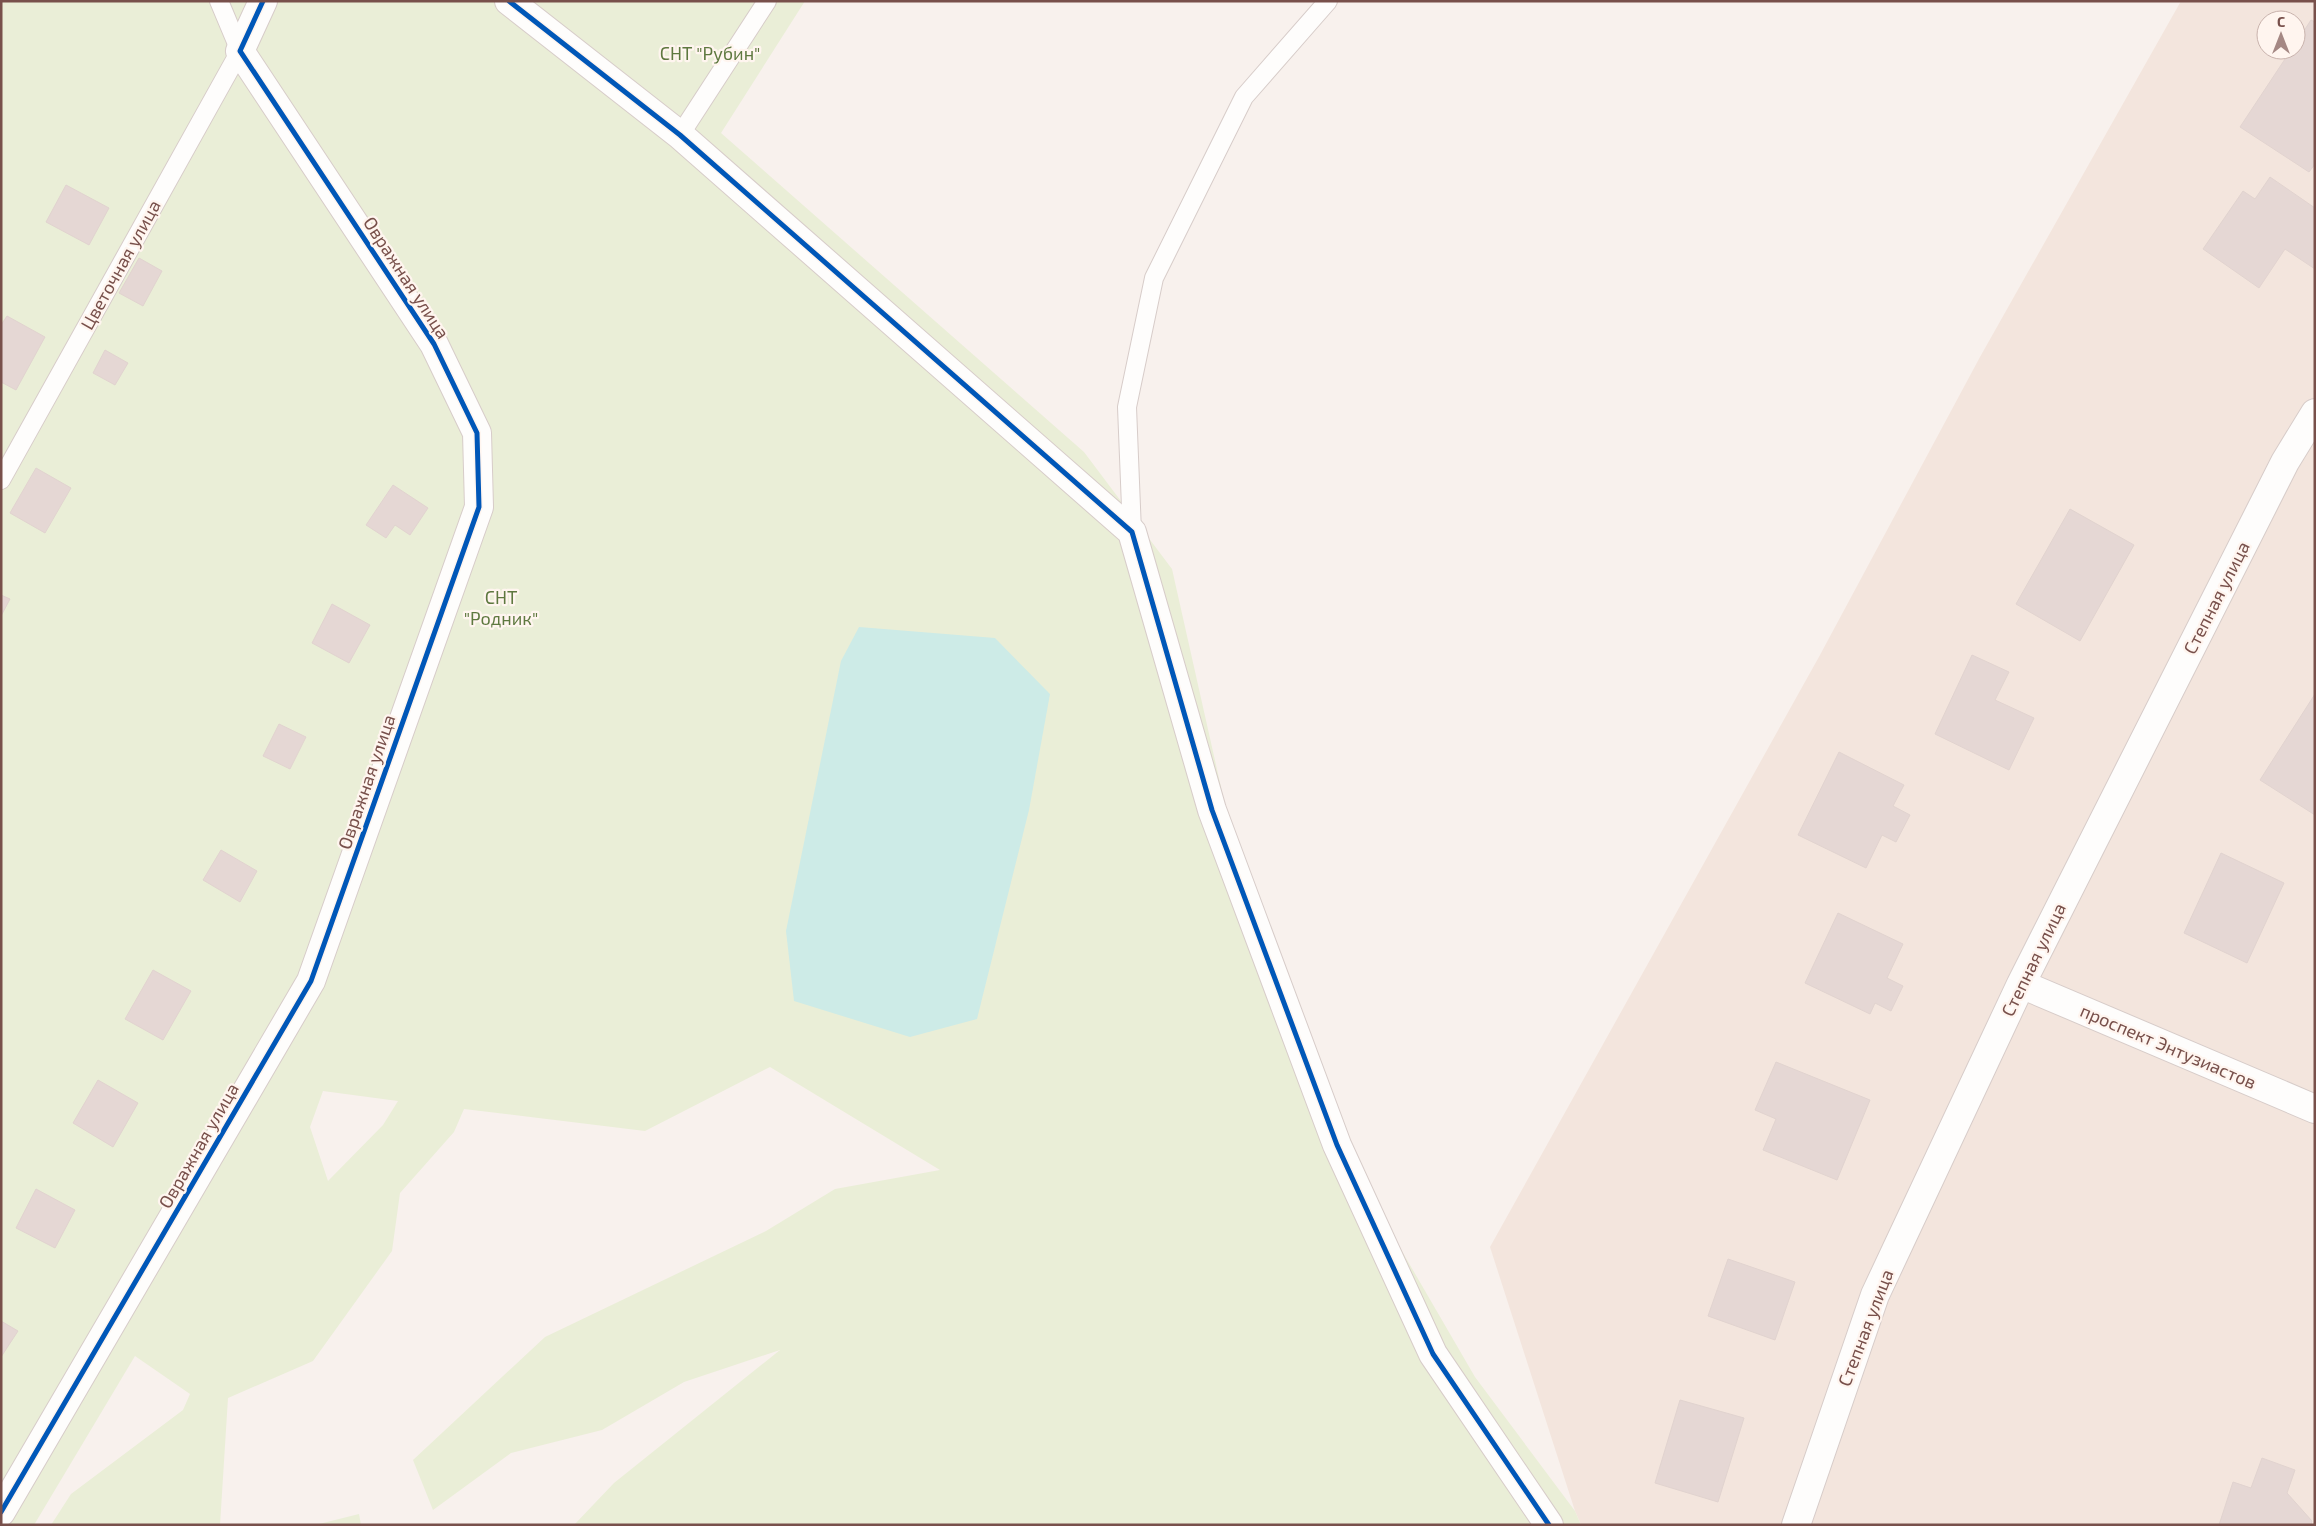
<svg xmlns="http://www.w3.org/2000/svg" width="2316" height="1526" font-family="'Exo 2',sans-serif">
	<rect width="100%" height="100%" fill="#f8f1ed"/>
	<!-- residential -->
	<path fill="#f3e5dd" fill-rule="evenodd" d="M2181,1H2315V1525H1581L1575,1511L1490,1247L1820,655L1980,357ZM2266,20H2296V50H2266Z"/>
	<!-- green -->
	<path fill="#eaeed7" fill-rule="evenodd" d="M1,1H805L721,133L1084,452L1172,569L1225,805L1374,1203L1475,1377L1575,1511L1581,1525H574L614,1483L780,1350L684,1382L602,1430L511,1453L433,1510L413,1460L545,1337L766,1231L835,1189L940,1170L770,1067L645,1131L464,1109L454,1132L400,1193L392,1251L313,1361L228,1398L220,1525H51L71,1494L183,1410L190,1394L135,1356L34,1525H1ZM323,1091L398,1101L383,1125L328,1181L310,1127Z
		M359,1514L361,1525H315Z"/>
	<!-- water -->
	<path fill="#cdebe7" d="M859,627L995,638L1050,694L1029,810L977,1019L910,1037L794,1001L786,931L841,661Z"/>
	<!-- building -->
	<path fill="#e5d7d4" stroke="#e1d3cf" d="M2311,20L2315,22V164L2309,172L2240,127L2291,50H2296V43Z
		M2270,177L2315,208V269L2285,249L2259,288L2203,249L2243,191L2255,199Z
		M66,185L109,208L89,245L46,222Z
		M139,258L162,271L143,306L119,293Z
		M7,316L45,337L16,390L1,382V325Z
		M105,350L128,363L115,385L93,373Z
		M36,468L71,488L45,533L10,513Z
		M393,485L428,508L410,535L395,525L386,538L366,525Z
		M2070,509L2134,545L2080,641L2016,604Z
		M1,595L10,599L1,616Z
		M332,604L370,625L349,663L312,643Z
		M1972,655L2009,672L1995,700L2034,718L2009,770L1935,734Z
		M2315,694V815L2260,780Z
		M279,724L306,737L290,769L263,756Z
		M1839,752L1904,785L1893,806L1910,815L1896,842L1882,835L1866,868L1798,835Z
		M221,850L257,871L240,902L203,880Z
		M2221,853L2284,883L2247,963L2184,933Z
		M1838,913L1903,944L1887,978L1903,986L1891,1011L1875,1003L1870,1014L1805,983Z
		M153,970L191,991L163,1040L125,1019Z
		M1776,1062L1870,1100L1837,1180L1763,1150L1776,1119L1755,1110Z
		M98,1080L138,1103L113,1147L73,1123Z
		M36,1189L75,1210L55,1248L16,1228Z
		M1728,1259L1795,1282L1775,1340L1708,1316Z
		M1,1321L18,1331L1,1357Z
		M1680,1400L1744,1418L1718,1502L1655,1483Z
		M2262,1458L2295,1470L2287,1493L2312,1521L2311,1525H2219L2233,1482L2251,1488Z"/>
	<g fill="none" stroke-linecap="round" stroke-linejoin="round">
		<!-- lane casing -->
		<g stroke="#d7ccc9" stroke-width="20">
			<path id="lane" d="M680,135L767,1
				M1,480L240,51L219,1
				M1132,532L1127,407L1154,278L1244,97L1328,1"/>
		</g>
		<!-- street casing -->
		<g stroke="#d7ccc9" stroke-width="30">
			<path id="street" d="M509,1L680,135L1132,532L1212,810L1337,1145L1433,1354L1549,1525
				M2021,984L2315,1109
				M1,1512L311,981L479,507L477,433L434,344L240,51L263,1
				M1796,1525L1875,1295L2021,984L2285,462L2315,413"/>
		</g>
		<!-- lane -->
		<use href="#lane" stroke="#fefdfc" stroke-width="18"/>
		<!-- street -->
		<use href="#street" stroke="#fefdfc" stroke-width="28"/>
		<!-- cycleway casing -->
		<g stroke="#fff5ef" stroke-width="8">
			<path id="cycleway" d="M509,1L680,135L1132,532L1212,810L1337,1145L1433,1354L1549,1525
				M1,1512L311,981L479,507L477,433L434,344L240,51L263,1"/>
		</g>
		<!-- cycleway -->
		<use href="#cycleway" stroke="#0057b8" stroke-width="5"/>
	</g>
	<g text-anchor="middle" stroke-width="4.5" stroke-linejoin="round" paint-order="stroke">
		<!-- park labels -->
		<g font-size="18" fill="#5e783f" stroke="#fff5ef">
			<text x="710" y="60">СНТ "Рубин"</text>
			<text x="501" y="604">СНТ<tspan x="501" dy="21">"Родник"</tspan></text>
		</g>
		<!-- street labels -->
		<g font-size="18" fill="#78504b" stroke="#fff5ef">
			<text transform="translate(121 265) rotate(-61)" y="6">Цветочная улица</text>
			<text transform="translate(406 278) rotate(57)" y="6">Овражная улица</text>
			<text transform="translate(2217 598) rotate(-63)" y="6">Степная улица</text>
			<text transform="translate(367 782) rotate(-71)" y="6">Овражная улица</text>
			<text transform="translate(2034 960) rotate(-64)" y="6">Степная улица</text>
			<text transform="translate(2168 1047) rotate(23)" y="6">проспект Энтузиастов</text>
			<text transform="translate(199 1146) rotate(-60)" y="6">Овражная улица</text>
			<text transform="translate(1866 1328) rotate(-69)" y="6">Степная улица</text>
		</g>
	</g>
	<!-- border -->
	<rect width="2316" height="1526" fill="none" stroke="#78504b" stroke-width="5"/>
	<!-- north arrow -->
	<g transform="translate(2281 35)"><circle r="24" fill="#fff5ef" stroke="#c9b3ad"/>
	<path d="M0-4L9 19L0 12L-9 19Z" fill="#a58884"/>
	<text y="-8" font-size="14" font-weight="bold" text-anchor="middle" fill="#78504b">С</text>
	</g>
</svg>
